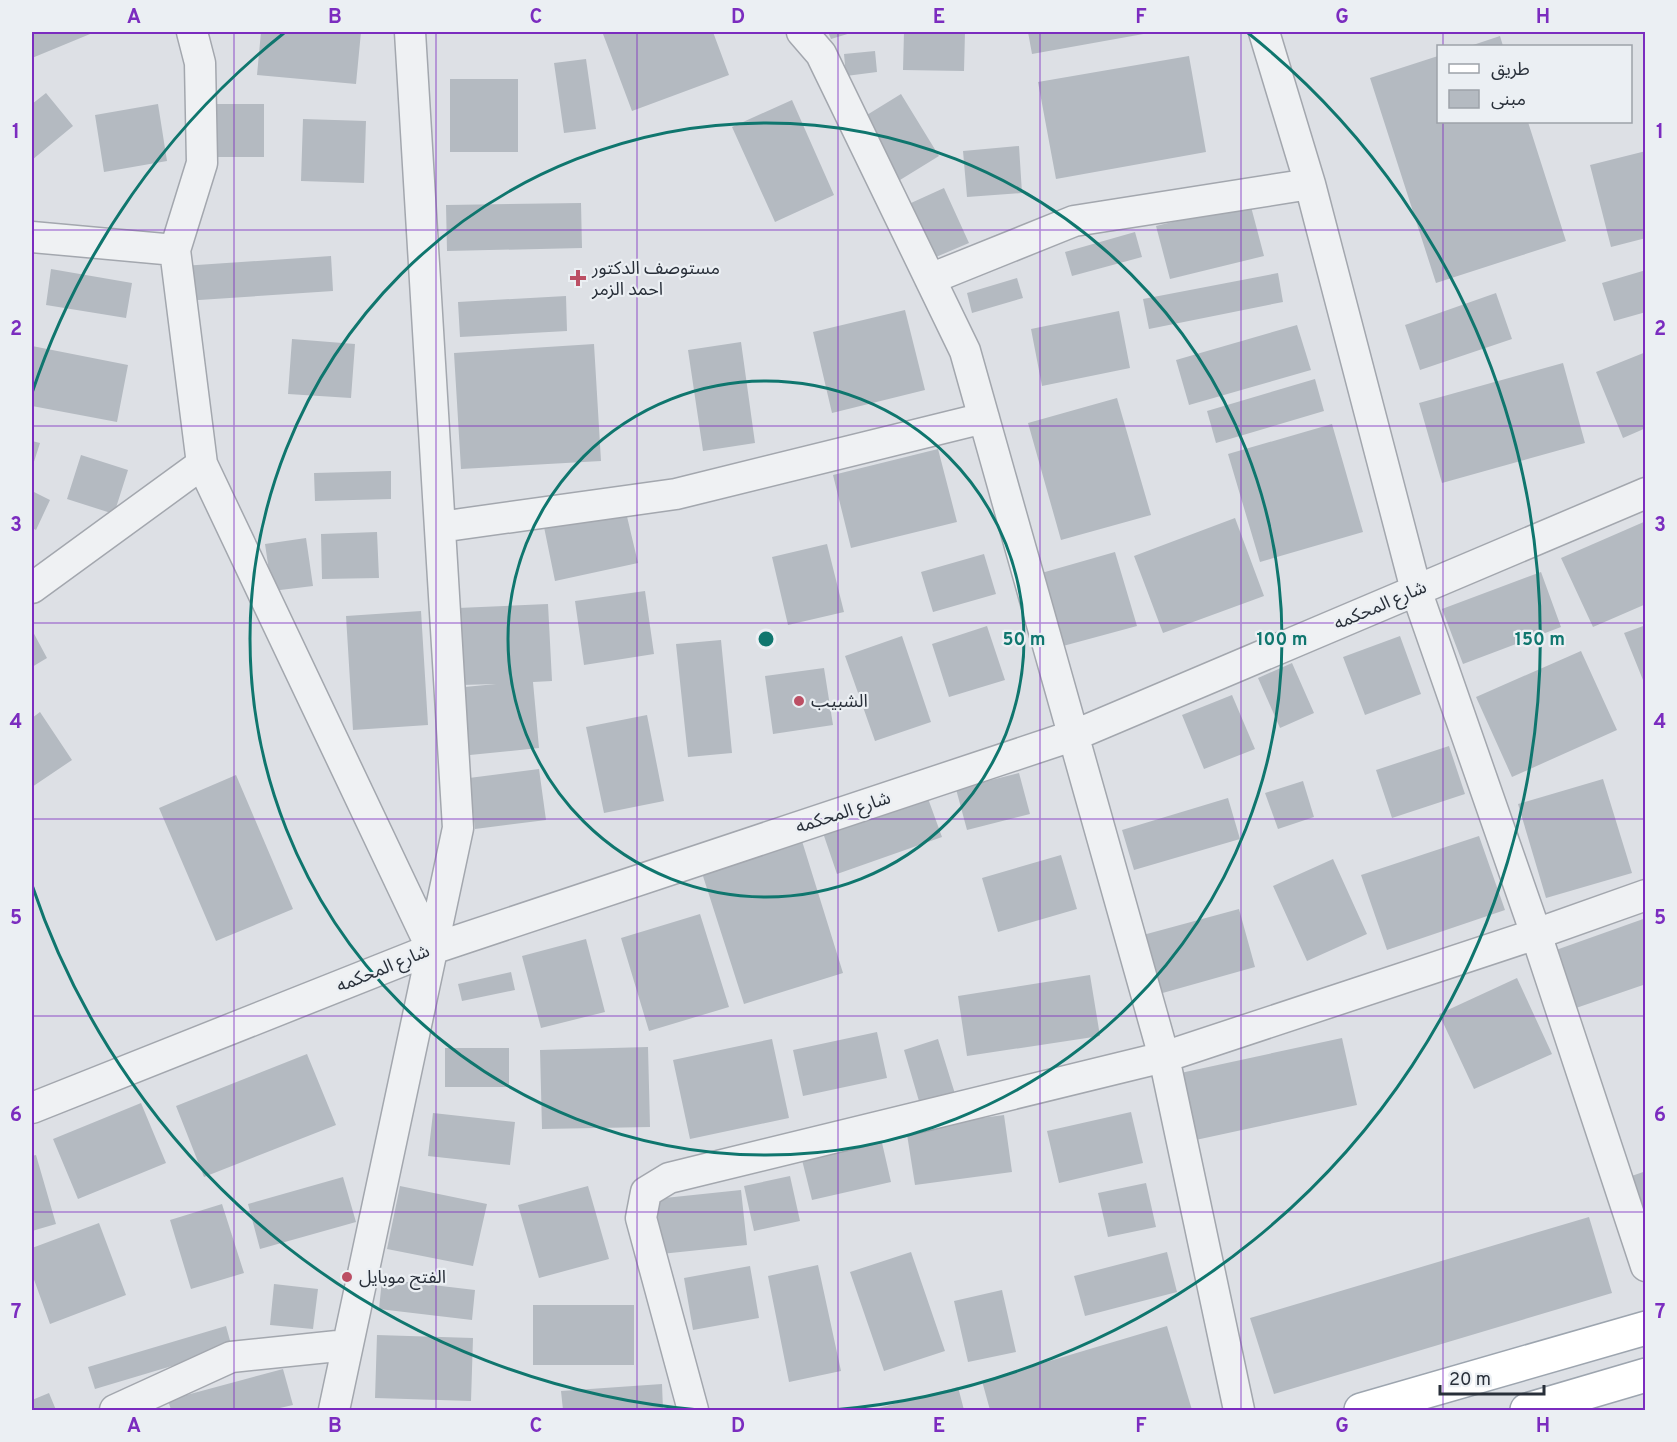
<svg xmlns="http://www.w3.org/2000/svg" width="1677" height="1442" font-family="Overpass,'Noto Sans Arabic',sans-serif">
	<rect width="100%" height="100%" fill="#dde0e5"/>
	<!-- building -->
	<path fill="#b4bac1" d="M32,32H95L32,58Z
		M261,32H361L356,84L257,75Z
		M609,32H713L729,75L632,111L603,34Z
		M828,32H854L831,39Z
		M904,32H965L964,71L903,70Z
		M1028,32H1149V33L1032,54Z
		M1500,36L1503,46H1470Z
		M875,51L877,72L846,76L844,54Z
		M1189,56L1206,152L1056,179L1038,82Z
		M1438,56V122H1528L1566,241L1436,283L1370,78Z
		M586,59L596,129L564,133L554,63Z
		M450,79H518V152H450Z
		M46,93L73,126L32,160V104Z
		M901,94L939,156L900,180L862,118Z
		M792,100L834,195L775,222L732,127Z
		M158,104L167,161L104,172L95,115Z
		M192,104H264V157H192Z
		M303,119L366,121L364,183L301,181Z
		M1019,146L1022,193L967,197L963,151Z
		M1646,151V238L1611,247L1590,165Z
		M944,188L969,243L936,257L911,203Z
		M581,203L582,248L447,251L446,205Z
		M1250,203L1264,256L1170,279L1156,226Z
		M1135,232L1142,257L1072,276L1065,252Z
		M331,256L333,291L184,301L182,266Z
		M51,269L132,283L126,318L46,305Z
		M1646,270V312L1614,321L1602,283Z
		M1278,273L1283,302L1149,329L1143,299Z
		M1017,278L1023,298L972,313L967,293Z
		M1496,293L1512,339L1420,370L1405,325Z
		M566,296L567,331L460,337L458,302Z
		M905,310L925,390L832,413L813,332Z
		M1119,311L1130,368L1042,386L1031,329Z
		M1297,325L1311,370L1189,405L1176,360Z
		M292,339L355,344L351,398L288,394Z
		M741,342L755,443L703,451L688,350Z
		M594,344L601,461L461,469L454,353Z
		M32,346L128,365L117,422L32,406Z
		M1646,352V428L1623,438L1596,372Z
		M1563,363L1585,443L1442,483L1419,403Z
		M1315,379L1324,411L1216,443L1207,411Z
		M1117,398L1151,515L1061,540L1028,423Z
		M1332,424L1363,532L1260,562L1228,454Z
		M32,441L40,443L32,468Z
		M938,449L957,522L851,548L833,475Z
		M81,455L128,470L114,514L67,499Z
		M391,471V499L315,501L314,473Z
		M32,491L50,500L36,530L32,528Z
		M625,508L638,563L555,581L544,527Z
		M1235,518L1264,596L1163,633L1134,556Z
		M1646,521V604L1593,627L1561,558Z
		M377,532L379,578L322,579L321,534Z
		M306,538L313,586L272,591L265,544Z
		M827,544L844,612L788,625L772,557Z
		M1115,552L1137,626L1052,649L1031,576Z
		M984,554L996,594L933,612L921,572Z
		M1541,572L1561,627L1463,664L1442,609Z
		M645,591L654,654L584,665L575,601Z
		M548,604L552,681L533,682L539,748L460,756L454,688L496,684L462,685L458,608Z
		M421,611L428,725L353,730L346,616Z
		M1646,625V685H1645L1624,633Z
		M987,626L1005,680L949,697L932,644Z
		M32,630L47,658L32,667Z
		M902,636L931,722L875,741L845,656Z
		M1400,636L1421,694L1365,715L1343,657Z
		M721,640L732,753L688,757L676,644Z
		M1581,651L1617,730L1512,777L1476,697Z
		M1292,663L1314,713L1280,728L1258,678Z
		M824,668L833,725L773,734L765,676Z
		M1232,695L1255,749L1204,769L1182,715Z
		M40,712L72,760L32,787V718Z
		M647,715L664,801L604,813L586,727Z
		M1449,746L1465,794L1392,818L1376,770Z
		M539,769L546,820L475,829L469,778Z
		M1019,773L1030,814L967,830L956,789Z
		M236,775L293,909L216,941L159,808Z
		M1603,779L1632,873L1546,898L1518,804Z
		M1303,781L1314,817L1278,829L1265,793Z
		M926,793L942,837L837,874L822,830Z
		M1228,798L1240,839L1134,870L1122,830Z
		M1479,836L1505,910L1387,950L1361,875Z
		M802,841L843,973L744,1004L702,873Z
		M1061,855L1077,909L998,932L982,878Z
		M1333,859L1367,934L1307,961L1273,886Z
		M1239,909L1255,967L1159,994L1143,935Z
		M700,914L729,1007L649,1031L621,938Z
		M1646,918V984L1576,1008L1556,950Z
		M586,939L605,1012L541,1028L522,956Z
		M511,972L515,990L462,1001L458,984Z
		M1090,975L1100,1036L967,1056L958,996Z
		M1517,978L1552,1054L1474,1089L1439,1014Z
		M877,1032L887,1078L803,1096L793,1050Z
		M1342,1038L1357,1105L1191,1141L1176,1074Z
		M772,1039L789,1118L690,1139L673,1060Z
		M938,1039L956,1097L921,1108L904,1050Z
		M648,1047L650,1127L542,1129L540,1050Z
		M445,1048H509V1087H445Z
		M307,1054L336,1125L204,1177L176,1106Z
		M141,1103L166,1163L78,1199L53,1139Z
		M1131,1112L1143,1163L1059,1183L1047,1131Z
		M433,1113L515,1122L510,1165L428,1156Z
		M1004,1115L1012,1172L915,1185L906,1128Z
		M880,1134L891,1182L812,1200L800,1152Z
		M36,1155L56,1224L32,1231V1156Z
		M1646,1171V1240L1623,1179Z
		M790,1176L800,1221L754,1231L744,1186Z
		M343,1177L356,1222L260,1249L248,1204Z
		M1146,1183L1156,1227L1108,1237L1098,1193Z
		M400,1186L487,1204L473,1266L387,1249Z
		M588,1186L609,1259L539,1278L518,1205Z
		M741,1190L747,1245L661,1254L655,1199Z
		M222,1204L244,1273L191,1289L170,1220Z
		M1589,1217L1612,1293L1274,1394L1250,1318Z
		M99,1223L126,1295L50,1324L32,1274V1248Z
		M911,1252L945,1351L884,1371L850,1272Z
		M1167,1252L1177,1292L1085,1316L1074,1276Z
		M818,1265L841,1371L789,1382L768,1276Z
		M750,1266L759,1318L693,1330L684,1278Z
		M382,1279L475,1290L472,1320L379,1309Z
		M274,1284L318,1289L313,1329L270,1325Z
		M1002,1290L1016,1352L968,1362L954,1301Z
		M533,1305H634V1365H533Z
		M226,1326L232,1348L95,1389L88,1367Z
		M1167,1326L1192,1410H990L982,1381Z
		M377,1335L473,1338L471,1401L375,1398Z
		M283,1369L293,1405L271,1410H171L168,1400Z
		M662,1384L663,1410H563L561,1391Z
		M958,1387L964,1410H871Z
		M49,1393L56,1410H32V1400Z"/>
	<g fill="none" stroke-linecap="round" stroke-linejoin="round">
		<!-- minor casing -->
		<g stroke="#a3a7ae" stroke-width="33">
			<path id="minor" d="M192,32L200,63L202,163L175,250L202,464L432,949
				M802,32L821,54L965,351L1164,1057L1239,1410
				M1264,32L1310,184L1416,590L1536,934L1646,1266
				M32,237L175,250
				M930,279L1074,221L1310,184
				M440,527L676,494L984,418
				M32,588L202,464
				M32,1108L432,949L1075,735L1646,493
				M115,1410L231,1357L347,1345
				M334,1410L458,828L410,32
				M693,1410L641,1218L646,1192L669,1178L1164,1057L1536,934L1646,895"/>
		</g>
		<!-- primary casing -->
		<g stroke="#9da5af" stroke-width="36">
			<path id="primary" d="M1361,1410L1646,1328
				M1527,1410L1646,1375"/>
		</g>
		<!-- minor -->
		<use href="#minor" stroke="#eff1f3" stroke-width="30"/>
		<!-- primary -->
		<use href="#primary" stroke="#fff" stroke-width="33"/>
	</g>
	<!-- grid -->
	<path fill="none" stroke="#7b2cbf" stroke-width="1.5" stroke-opacity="0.55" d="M234,32V1410M436,32V1410M637,32V1410M838,32V1410M1040,32V1410M1241,32V1410M1443,32V46M1443,122V1410M32,230H1646M32,426H1646M32,623H1646M32,819H1646M32,1016H1646M32,1212H1646"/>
	<!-- distance rings -->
	<g fill="none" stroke="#0f766e" stroke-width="3">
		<circle cx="766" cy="639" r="258"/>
		<circle cx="766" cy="639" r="516"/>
		<path d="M699 1410A774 774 0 0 1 32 885M32 393A774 774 0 0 1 284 33M1248 33A774 774 0 0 1 833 1410"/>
	</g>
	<!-- markers -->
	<g fill="#bc4f64" stroke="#ebeff3" stroke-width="2">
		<path d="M575 269h6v6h6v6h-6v6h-6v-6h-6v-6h6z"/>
		<circle cx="799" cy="701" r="6"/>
		<circle cx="347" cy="1277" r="6"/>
	</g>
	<g text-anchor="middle" stroke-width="4.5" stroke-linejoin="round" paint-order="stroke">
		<!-- poi labels -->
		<g font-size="18" fill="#282f39" stroke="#ebeff3" text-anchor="start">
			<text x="592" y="274">مستوصف الدكتور<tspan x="592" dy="21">احمد الزمر</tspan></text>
			<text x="811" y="707">الشبيب</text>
			<text x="359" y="1283">الفتح موبايل</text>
		</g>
		<!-- street labels -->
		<g font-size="18" fill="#282f39" stroke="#ebeff3">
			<text transform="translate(1380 605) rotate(-23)" y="6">شارع المحكمه</text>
			<text transform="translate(843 812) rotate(-18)" y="6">شارع المحكمه</text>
			<text transform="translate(383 968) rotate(-22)" y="6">شارع المحكمه</text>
		</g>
	</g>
	<circle cx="766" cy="639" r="9" fill="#0f766e" stroke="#ebeff3" stroke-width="3"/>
	<g font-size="18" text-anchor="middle" font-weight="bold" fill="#0f766e" stroke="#ebeff3" stroke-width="4.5" stroke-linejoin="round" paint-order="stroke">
		<text x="1024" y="645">50 m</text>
		<text x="1282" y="645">100 m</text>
		<text x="1540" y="645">150 m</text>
	</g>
	<!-- border -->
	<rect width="1677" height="1442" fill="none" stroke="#ebeff3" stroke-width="66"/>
	<!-- legend -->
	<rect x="1437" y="45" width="195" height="78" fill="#ebeff3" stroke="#9da2a9" stroke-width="1.5"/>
	<rect x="1449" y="64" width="30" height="9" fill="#ffffff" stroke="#9da2a9" stroke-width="1.5"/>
	<text x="1491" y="75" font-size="18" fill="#282f39">طريق</text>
	<rect x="1449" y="90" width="30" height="18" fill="#b4bac1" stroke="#9da2a9" stroke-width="1.5"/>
	<text x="1491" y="105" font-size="18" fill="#282f39">مبنى</text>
	<!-- scale -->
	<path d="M1440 1385v9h104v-9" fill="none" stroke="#282f39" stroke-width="3"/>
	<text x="1449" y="1385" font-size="18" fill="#282f39" stroke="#ebeff3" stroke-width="4.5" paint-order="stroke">20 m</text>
	<rect x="33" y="33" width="1611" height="1376" fill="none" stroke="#7b2cbf" stroke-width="2"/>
	<g font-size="20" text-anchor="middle" font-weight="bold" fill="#7b2cbf">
		<text x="134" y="23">A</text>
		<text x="335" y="23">B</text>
		<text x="536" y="23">C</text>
		<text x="738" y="23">D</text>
		<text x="939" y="23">E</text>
		<text x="1141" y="23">F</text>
		<text x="1342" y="23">G</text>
		<text x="1543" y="23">H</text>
		<text x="16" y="138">1</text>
		<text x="1660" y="138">1</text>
		<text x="16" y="335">2</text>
		<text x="1660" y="335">2</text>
		<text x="16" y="531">3</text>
		<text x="1660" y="531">3</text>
		<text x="16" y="728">4</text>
		<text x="1660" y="728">4</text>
		<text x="16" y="924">5</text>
		<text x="1660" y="924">5</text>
		<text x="16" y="1121">6</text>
		<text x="1660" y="1121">6</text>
		<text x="16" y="1318">7</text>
		<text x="1660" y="1318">7</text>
		<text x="134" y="1432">A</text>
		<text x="335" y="1432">B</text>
		<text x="536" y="1432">C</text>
		<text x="738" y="1432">D</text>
		<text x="939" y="1432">E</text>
		<text x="1141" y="1432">F</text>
		<text x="1342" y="1432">G</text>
		<text x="1543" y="1432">H</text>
	</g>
</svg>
